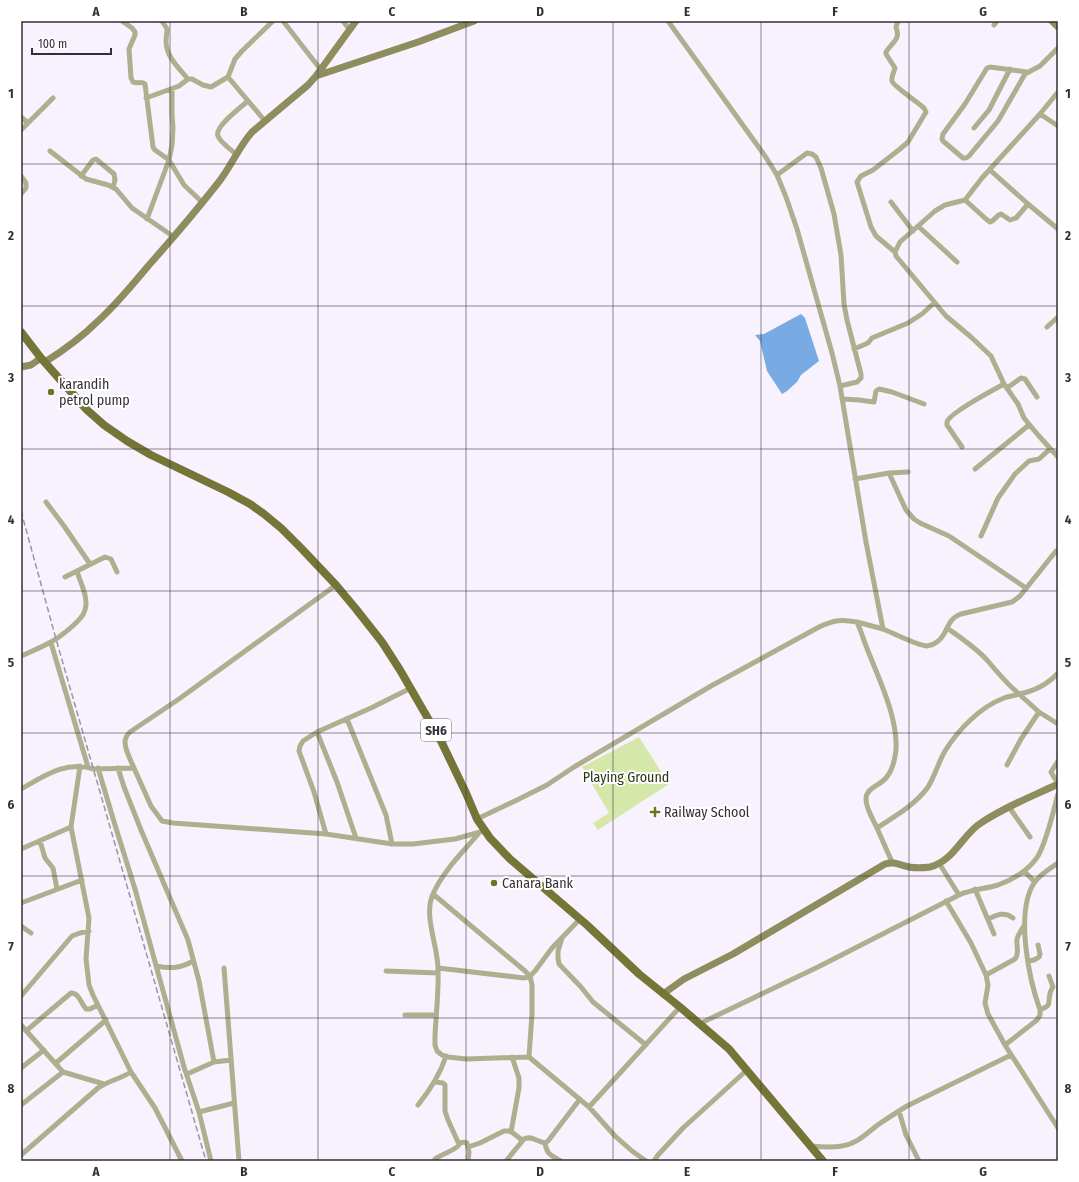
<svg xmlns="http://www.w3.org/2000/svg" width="1079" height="1182" font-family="'Fira Sans Condensed',sans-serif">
	<rect width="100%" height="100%" fill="#f7f2fe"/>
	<!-- green -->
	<path fill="#d5e8a9" d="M639,737L669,784L598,830L593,823L609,813L582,767Z"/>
	<!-- water -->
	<path fill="#78abe3" d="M801,314L805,318L819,361L801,375L797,382L787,391L782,394L767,371L760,341L755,335L764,334Z"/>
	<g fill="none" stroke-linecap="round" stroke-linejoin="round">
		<!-- street -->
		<path stroke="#afaf8f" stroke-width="5" d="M122,21L132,28L135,32V35L129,49L131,78L133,82C137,84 142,81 145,84L153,147L155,150L169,160L184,185L203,203
			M162,21L167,29C167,33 166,37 166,41C166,57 179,68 188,79H192L203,85L211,87L228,77L235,59L242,51L273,21
			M283,21L321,70
			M343,21L349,29
			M668,21L765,156L777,175L786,197L797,229L832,353L840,386L866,542L883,629C893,633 918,646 927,646C934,645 940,641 944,634C949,625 950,618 961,614L1012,602L1020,596L1056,551L1058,552
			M994,25L997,21
			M1027,72L990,67L987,68L965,104L943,134L942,139L943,141L963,158H966L969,156L998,121L1025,74L1040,66L1058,48
			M228,77L265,121
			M1058,92L1040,114L982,178L965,200L945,205L935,211L900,242L895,252L896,256L946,316L971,337L991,356L1004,384L1018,404L1024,418L1038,435L1058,457
			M146,98L179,86L188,79
			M1040,114L1058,126
			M21,117L28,123
			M974,128L989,110L1010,69
			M21,130L53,98
			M50,151L86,179L108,185L116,189L132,208L174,237
			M236,154C231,150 220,142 218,136C214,127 241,107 248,101
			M777,175L807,153L812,154L816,157L821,168L834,214L841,255L844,304L847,320L861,374V378L857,382L840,386
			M21,176L26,183V188L21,194
			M81,176L93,160L96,159L114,174L115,180L113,187
			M965,200L986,219L990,222C995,221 996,215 1001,214L1010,220L1016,218L1028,204L990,170
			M891,202L913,231
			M1028,204L1058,229
			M147,219L169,160L172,145L173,128L172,114V89
			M918,226L957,262
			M895,252L876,236L871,227L857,182L861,176L873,170L900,149L908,142L926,112L924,108C919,103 893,86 892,81C891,77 894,72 895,68L886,54V52C892,42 901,40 896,27L898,21
			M1047,327L1058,317
			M854,349L868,343L872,338L908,323L922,314L934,303
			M1007,388L1021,378L1025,379L1037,397
			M842,399L859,400L874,402L876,391L879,389L892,392L924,404
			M962,447L947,425C947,424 947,423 947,422C949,413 995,389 1004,384
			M975,469L1029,425
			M889,473L906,510L914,519L920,523L949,536L1026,588
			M855,479L889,473L908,472
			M46,502L64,526L90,564
			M981,536L998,498L1015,474L1029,461L1039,459L1050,449
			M65,577L105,557L111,559L117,572
			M947,628C961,638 975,647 987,660C997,672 1007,684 1019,694C1035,691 1047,685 1058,673
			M51,643L88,767
			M21,656C30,652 40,648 49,643C59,638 83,620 85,610C89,598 80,582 77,571
			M347,719L386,815L392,844
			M317,732L337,782L356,838
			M1058,761L1051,772L1055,779L1058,781
			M1007,765L1021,739L1039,712
			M80,766L71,827L89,918L86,959L89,985L93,995L131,1072L155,1108L182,1161
			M98,768L115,825L135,889L184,1067L199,1112L211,1161
			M118,768L124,787L141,830L188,940L199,981L214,1062
			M134,768C131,761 122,744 126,738C126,736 129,733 130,732L179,699L336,585
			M21,789C44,776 66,760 94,769L134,768L151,806L162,821L173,823L326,834L392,844H413L455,839L484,831
			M1009,807L1030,837
			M477,819L517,800L547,785L574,767L711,686L819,627C834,620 841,619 857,622
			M877,828C873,819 866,809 866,799C866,788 879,786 886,778C892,771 895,759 896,750C898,718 879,679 868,651C864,641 861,631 857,622L883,629
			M479,833C463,852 443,871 433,894C423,916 438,945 438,969C439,990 436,1014 435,1036V1045L437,1051L442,1055L448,1057L466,1059L529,1057L589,1107L615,1136L632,1151L646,1161
			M326,834L314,792L299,751L300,746L303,741L317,732L371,708L411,688
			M40,841L45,858L53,868L57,889
			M21,849L71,827
			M892,862L877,828C895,816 915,805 928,787C935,776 938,763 945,751C958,730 980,707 1004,698C1009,696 1014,696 1019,694L1039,712L1058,724
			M939,863L959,895
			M1024,871L1035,882
			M975,889L994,934
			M433,894L525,971L530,976L532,985V1014L529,1057
			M946,901L971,943L986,975L988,985L985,1003L988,1014L1005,1045L1058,1128
			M21,903L82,880
			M988,919C997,915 1004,911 1013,918
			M21,926L31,933
			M562,938L558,951V958L559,964L581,987L593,1002L646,1045
			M1028,961L1034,960L1039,957L1040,954L1038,945
			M156,966C171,969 181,968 193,961
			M224,968L239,1161
			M438,968L524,978L530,976L535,971L552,948L580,919
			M386,971L438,973
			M986,975L1015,959C1020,953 1016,946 1017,939C1018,935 1021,931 1023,927
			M21,996L72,936L80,933L89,931
			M1040,1010C1053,1004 1047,1005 1050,994C1050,991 1052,989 1053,987L1049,976
			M405,1015H436
			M699,1024L818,967L959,895C972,889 985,889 998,885C1013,880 1030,869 1038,856C1047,840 1053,812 1058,794
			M21,1025L63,1072L104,1084
			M26,1031L71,993C79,993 81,1003 86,1009H90L98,1005
			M1005,1045L1037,1020L1040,1015V1010C1029,979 1015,913 1034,883C1040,874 1049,869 1058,863
			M56,1063L106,1020
			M21,1068L44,1050
			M187,1074L214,1062L231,1060
			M435,1082L443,1083L445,1085V1111L448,1120L458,1142C460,1144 463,1141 467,1143L469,1152L468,1161
			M21,1105L63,1072
			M418,1105C430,1090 440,1075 446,1056
			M589,1107L680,1007
			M899,1111L906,1135L919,1161
			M199,1112L234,1103
			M511,1132L519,1088V1078L512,1057
			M545,1143C547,1155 551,1155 561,1161
			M811,1146C821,1147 831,1148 842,1146C857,1144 867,1133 879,1124C888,1118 897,1112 907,1106L1011,1055
			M468,1147L480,1143L504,1131H509L513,1133L522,1140
			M21,1155L98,1088C108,1081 120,1079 131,1072
			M435,1159C442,1154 454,1151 459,1145V1143
			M506,1161L524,1139C531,1135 538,1142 545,1143L548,1141L580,1099
			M654,1161L658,1155L683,1128L747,1070"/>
		<!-- secondary -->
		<path stroke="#8d8d5d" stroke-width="7" d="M1052,21L1058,27
			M316,76L418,42L474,21
			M45,362C64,350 82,337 98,321C117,304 133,284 149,265C173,238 196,211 218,183C231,167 238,148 252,132L308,85L316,76L356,21
			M21,367L31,365L41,358
			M663,994L684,979L733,954L885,864C895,861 899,865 909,867C915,868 923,868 930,867C953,861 961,838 978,825C1002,808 1031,797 1058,784"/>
		<!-- primary -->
		<path stroke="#757537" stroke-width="8" d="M21,332L41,358L87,410L104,425L127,441L151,455L228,492L250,504L264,514L281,528L301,548L336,585L356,609L382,642L400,670L441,741L466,793L477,819L490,838L510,859L587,925L639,974L680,1007L729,1049L823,1161"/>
		<!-- rail -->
		<path stroke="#9b96a1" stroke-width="1.5" stroke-dasharray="6 3" stroke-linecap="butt" d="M21,511L56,639L206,1161"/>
	</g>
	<!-- grid -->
	<path fill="none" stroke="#342e39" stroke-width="1" stroke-opacity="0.55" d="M170,21V1161M318,21V1161M466,21V1161M613,21V1161M761,21V1161M909,21V1161M21,164H1058M21,306H1058M21,449H1058M21,591H1058M21,733H1058M21,876H1058M21,1018H1058"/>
	<!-- markers -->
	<g fill="#687725" stroke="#fff" stroke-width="1.5">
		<circle cx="51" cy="392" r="4"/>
		<path d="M653 806h4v4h4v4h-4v4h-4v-4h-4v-4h4z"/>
		<circle cx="494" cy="883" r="4"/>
	</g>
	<g text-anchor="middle" stroke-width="4" stroke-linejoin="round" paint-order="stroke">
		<!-- shield labels -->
		<rect fill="#fff" stroke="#716d74" stroke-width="1" x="421" y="719" width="30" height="22" rx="3"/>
		<g font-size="13" font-weight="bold" fill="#342e39">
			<text x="436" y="735">SH6</text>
		</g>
		<!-- poi labels -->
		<g font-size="14" fill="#342e39" stroke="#fff" text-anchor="start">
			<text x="59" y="389">karandih<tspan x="59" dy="16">petrol pump</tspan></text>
			<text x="664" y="817">Railway School</text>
			<text x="502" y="888">Canara Bank</text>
		</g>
		<!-- park labels -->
		<g font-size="14" fill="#2b3314" stroke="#fff">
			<text x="626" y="782">Playing Ground</text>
		</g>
	</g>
	<!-- border -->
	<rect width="1079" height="1182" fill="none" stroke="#ffffff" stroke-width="44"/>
	<!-- scale -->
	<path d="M32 48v6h79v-6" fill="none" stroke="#342e39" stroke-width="2"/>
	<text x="38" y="48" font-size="12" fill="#342e39" stroke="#ffffff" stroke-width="3" paint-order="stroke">100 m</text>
	<rect x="22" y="22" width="1035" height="1138" fill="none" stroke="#342e39" stroke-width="1.5"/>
	<g font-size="13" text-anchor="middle" font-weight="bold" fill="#342e39">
		<text x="96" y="16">A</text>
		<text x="244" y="16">B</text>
		<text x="392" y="16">C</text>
		<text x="540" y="16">D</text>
		<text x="687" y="16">E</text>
		<text x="835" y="16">F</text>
		<text x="983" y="16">G</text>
		<text x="11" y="98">1</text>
		<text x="1068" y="98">1</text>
		<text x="11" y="240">2</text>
		<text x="1068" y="240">2</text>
		<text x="11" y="382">3</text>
		<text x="1068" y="382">3</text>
		<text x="11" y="524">4</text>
		<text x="1068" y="524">4</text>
		<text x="11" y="667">5</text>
		<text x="1068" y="667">5</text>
		<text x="11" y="809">6</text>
		<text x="1068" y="809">6</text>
		<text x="11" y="951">7</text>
		<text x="1068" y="951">7</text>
		<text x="11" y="1093">8</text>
		<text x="1068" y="1093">8</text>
		<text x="96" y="1176">A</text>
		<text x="244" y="1176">B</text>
		<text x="392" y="1176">C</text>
		<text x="540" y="1176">D</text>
		<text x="687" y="1176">E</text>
		<text x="835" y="1176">F</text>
		<text x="983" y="1176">G</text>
	</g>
</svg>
